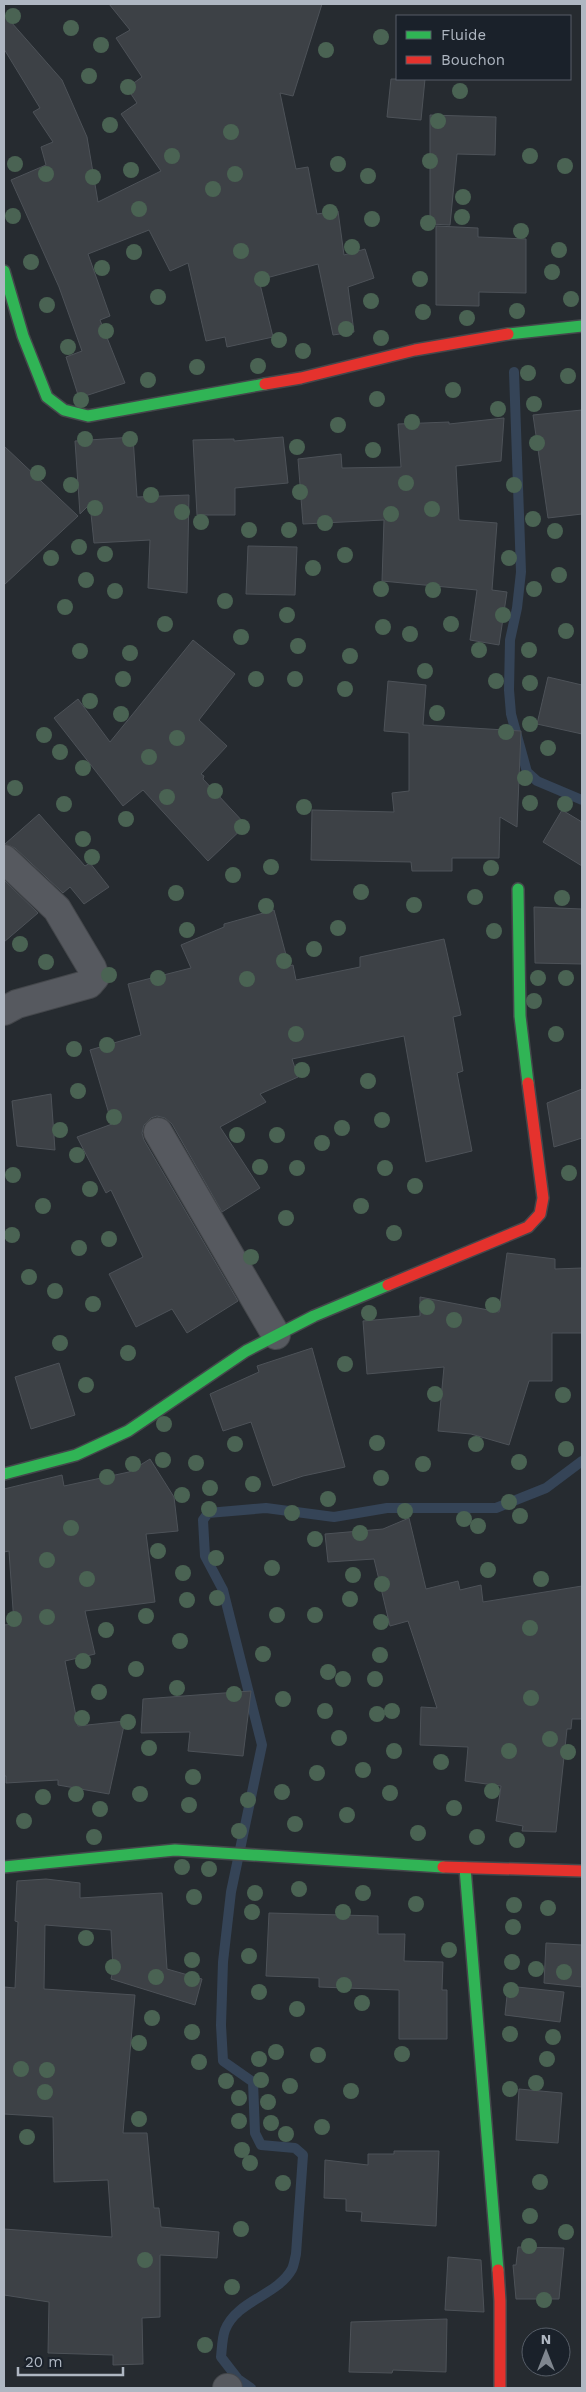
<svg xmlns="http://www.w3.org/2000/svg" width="586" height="2392" font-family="'Work Sans',sans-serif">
	<rect width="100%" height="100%" fill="#262b30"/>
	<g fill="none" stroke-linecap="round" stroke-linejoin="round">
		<!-- stream -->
		<path stroke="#354457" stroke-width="10" d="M514,372L521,572L517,608L510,640L509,690L511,714L527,772L537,781L582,800
			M251,2388L238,2379L221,2357C222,2349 222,2338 225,2330C237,2300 277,2296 292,2269C294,2265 295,2258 296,2254L303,2155L295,2148L261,2145L255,2133L253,2082L223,2061L221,2025L223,1962L231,1892L262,1745L223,1590L205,1556L203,1520L208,1513L266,1508L334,1517L387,1508H496L546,1488L582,1461"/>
	</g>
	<!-- building -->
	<path fill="#3d4146" stroke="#4d5258" d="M109,4H322L293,96L280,93L296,169L308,167L317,214L338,211L344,255L365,249L374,278L348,287L354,332L333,335L318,264L259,280L273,337L227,347L225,337L206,341L188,263L170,271L149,230L88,254L110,316L100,320L125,383L79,398L66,357L82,351L59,287L11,180L46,165L41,147L53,142L33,112L40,108L4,49V14L62,80L87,137L98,202L161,171L121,114L137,103L127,88L142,77L116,38L130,30Z
		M391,79H425L421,120L387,117Z
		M430,115L496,117L495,155L457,154L450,225L430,224Z
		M436,226L478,228V237L526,239V293L479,292V306L436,305Z
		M582,410V514L548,518L533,415Z
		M504,418L501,461L456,466L459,520L497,523L492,590L507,592L499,645L470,640L477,590L382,581L384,520L303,524L298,459L341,454L342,468L401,467L398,424L449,422V424Z
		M133,437L137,497L189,495L187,593L148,588L150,540L94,543L90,504L80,514L75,441Z
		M283,437L288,483L235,488V515H197L193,440L234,439V441Z
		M4,446L78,516L4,585Z
		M248,546L297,547L295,595L246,594Z
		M193,640L235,674L199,720L227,746L201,774L204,776L203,779L246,825L208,861L143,790L123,806L54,718L78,699L110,742Z
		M548,677L582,685V734L537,724Z
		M388,681L426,685L423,725L521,731L517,827L500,817L499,858H452V871H412L411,862L311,860L312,810L394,812L392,793L409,791V733L384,731Z
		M562,810L582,822V866L543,842Z
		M39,814L85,866L90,863L109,887L84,904L70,887L63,893L15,848L5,844Z
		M4,880L38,913L4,942Z
		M534,907L582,909V964L535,963Z
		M274,910L289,966L293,965L296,980L360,967V957L444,939L461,1015L453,1017L463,1071L457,1073L472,1151L426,1162L404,1036L292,1059L298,1077L260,1094L266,1102L220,1127L260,1188L222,1212L172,1124L165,1118L157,1116L151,1118L144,1125L142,1133L144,1140L238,1301L187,1333L172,1309L136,1327L109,1274L143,1257L111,1190L106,1193L77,1137L112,1124L90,1050L141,1035L128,984L191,968L181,945L224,927V924Z
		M582,1089V1138L554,1147L547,1103Z
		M51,1094L55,1150L17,1146L12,1101Z
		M507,1253L555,1259V1269L582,1268V1333H552V1381H529L509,1445L471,1434L438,1431L444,1367L367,1374L363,1321L420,1316V1297L499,1312Z
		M312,1348L345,1467L303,1476L273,1486L251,1422L223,1431L210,1394L259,1372L257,1366Z
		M59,1363L75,1415L31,1429L15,1377Z
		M150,1459L174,1497L178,1531L146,1534L155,1602L85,1611L95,1654L65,1661L78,1726L125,1721L109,1794L58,1785V1780L6,1783V1776H4V1625L14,1624L9,1551L4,1552V1489L62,1475L64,1486L129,1472Z
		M409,1518L426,1589L458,1581L460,1590L481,1585L483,1602L582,1586V1719H572L571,1729H567L556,1832L522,1831L523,1826L496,1821L501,1786L465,1781L468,1747L420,1745L421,1707L437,1708L408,1621L390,1626L374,1559L328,1562L325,1534L383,1529Z
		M251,1691L243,1756L188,1751L190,1732L141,1733L143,1699Z
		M46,1879L80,1883V1898L162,1893L167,1969L202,1979L195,2005L111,1979L113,1970L111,1930L45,1925L44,1989L135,1995L123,2133H147L154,2208H159L161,2227L219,2232L217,2258L160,2255V2317L142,2318L143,2364L113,2365V2355L48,2353L49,2302L4,2295V2229L112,2237L108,2180L54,2182L53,2117L4,2114V1987L15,1988L18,1922L15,1921L17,1881Z
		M269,1913L378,1916V1934H405L404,1961L443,1962L442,1990H447V2039H399V1990L319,1987V1978L266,1976Z
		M546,1943L582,1945V1987L544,1983Z
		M508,1986L564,1992L560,2022L505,2015Z
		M519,2089L562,2093L558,2143L516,2140Z
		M394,2151H439L436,2226L361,2221L362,2212L346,2211V2199L324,2198L325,2160L368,2165V2154H394Z
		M518,2247L564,2248L559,2299H516L513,2265H516Z
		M448,2257L481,2260L484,2312L445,2310Z
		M447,2319L446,2372L393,2370L392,2373L349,2372L351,2322Z"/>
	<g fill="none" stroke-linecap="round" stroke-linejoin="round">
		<!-- street casing -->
		<g stroke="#44474b" stroke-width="30">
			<path id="street" d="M4,859L57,909L92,968L95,977L89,984L17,1004L4,1011
				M158,1132L276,1335
				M227,2388H228"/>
		</g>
		<!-- fast casing -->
		<g stroke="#44474b" stroke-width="14">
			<path id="fast" d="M4,271L23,336L47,397L64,410L88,416L265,384
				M508,334L582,326
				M518,889L520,1016L528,1083
				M4,1474L76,1455L128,1431L246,1351L314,1316L388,1285
				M4,1867L175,1850L443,1867
				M465,1868L498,2270"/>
		</g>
		<!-- jam casing -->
		<g stroke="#44474b" stroke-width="14">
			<path id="jam" d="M265,384L301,378L415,350L508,334
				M388,1285L528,1227L540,1214L543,1198L528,1083
				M443,1867L582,1871
				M498,2270L500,2301V2388"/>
		</g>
		<!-- street -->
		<use href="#street" stroke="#56595f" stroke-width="28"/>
		<!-- fast -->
		<use href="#fast" stroke="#30b455" stroke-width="11"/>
		<!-- jam -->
		<use href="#jam" stroke="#e5322d" stroke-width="11"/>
	</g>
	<!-- trees -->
	<g fill="#4a6353">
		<circle cx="13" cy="16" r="8"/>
		<circle cx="71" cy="28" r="8"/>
		<circle cx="381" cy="37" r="8"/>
		<circle cx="101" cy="45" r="8"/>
		<circle cx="326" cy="50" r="8"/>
		<circle cx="89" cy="76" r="8"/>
		<circle cx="128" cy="87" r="8"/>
		<circle cx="460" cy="91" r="8"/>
		<circle cx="438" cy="121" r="8"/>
		<circle cx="110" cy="125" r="8"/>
		<circle cx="231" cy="132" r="8"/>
		<circle cx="172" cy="156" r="8"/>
		<circle cx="530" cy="156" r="8"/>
		<circle cx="430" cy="161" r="8"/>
		<circle cx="15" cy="164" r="8"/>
		<circle cx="338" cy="164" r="8"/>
		<circle cx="565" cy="166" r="8"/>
		<circle cx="131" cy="170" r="8"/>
		<circle cx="46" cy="174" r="8"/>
		<circle cx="235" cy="174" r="8"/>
		<circle cx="368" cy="176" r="8"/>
		<circle cx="93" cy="177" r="8"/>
		<circle cx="213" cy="189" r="8"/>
		<circle cx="463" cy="197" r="8"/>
		<circle cx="139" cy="209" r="8"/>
		<circle cx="330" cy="212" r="8"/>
		<circle cx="13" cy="216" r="8"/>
		<circle cx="462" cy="217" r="8"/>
		<circle cx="372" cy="219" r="8"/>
		<circle cx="428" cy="223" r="8"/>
		<circle cx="521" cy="231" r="8"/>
		<circle cx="352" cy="247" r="8"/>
		<circle cx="559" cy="250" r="8"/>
		<circle cx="241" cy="251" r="8"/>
		<circle cx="134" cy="252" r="8"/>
		<circle cx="31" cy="262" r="8"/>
		<circle cx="102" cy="268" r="8"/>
		<circle cx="552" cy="272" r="8"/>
		<circle cx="262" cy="279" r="8"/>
		<circle cx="420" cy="279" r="8"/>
		<circle cx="158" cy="297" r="8"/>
		<circle cx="571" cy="299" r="8"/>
		<circle cx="371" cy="301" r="8"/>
		<circle cx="47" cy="305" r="8"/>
		<circle cx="517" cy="311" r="8"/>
		<circle cx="423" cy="312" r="8"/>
		<circle cx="467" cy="318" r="8"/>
		<circle cx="346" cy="329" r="8"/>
		<circle cx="106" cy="331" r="8"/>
		<circle cx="381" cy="338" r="8"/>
		<circle cx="279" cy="340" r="8"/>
		<circle cx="68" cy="347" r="8"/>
		<circle cx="303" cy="351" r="8"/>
		<circle cx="258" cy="366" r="8"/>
		<circle cx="197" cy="367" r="8"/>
		<circle cx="528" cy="373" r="8"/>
		<circle cx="568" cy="376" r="8"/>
		<circle cx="148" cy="380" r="8"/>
		<circle cx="453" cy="390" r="8"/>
		<circle cx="377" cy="399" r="8"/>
		<circle cx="81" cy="400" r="8"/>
		<circle cx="534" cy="404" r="8"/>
		<circle cx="498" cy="409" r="8"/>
		<circle cx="412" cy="422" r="8"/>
		<circle cx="338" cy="425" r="8"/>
		<circle cx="85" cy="439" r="8"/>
		<circle cx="130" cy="439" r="8"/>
		<circle cx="537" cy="443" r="8"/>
		<circle cx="297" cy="447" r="8"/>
		<circle cx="373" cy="450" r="8"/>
		<circle cx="38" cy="473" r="8"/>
		<circle cx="406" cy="483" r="8"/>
		<circle cx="71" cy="485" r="8"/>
		<circle cx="514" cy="485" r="8"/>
		<circle cx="300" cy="492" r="8"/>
		<circle cx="151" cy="495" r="8"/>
		<circle cx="95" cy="508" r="8"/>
		<circle cx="432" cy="509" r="8"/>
		<circle cx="182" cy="512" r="8"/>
		<circle cx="391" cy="514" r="8"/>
		<circle cx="533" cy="519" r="8"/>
		<circle cx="201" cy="522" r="8"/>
		<circle cx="325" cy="523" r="8"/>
		<circle cx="249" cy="530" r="8"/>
		<circle cx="289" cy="530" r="8"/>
		<circle cx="555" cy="531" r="8"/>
		<circle cx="79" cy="547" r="8"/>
		<circle cx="105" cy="554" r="8"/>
		<circle cx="345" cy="555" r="8"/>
		<circle cx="51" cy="558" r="8"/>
		<circle cx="509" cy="558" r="8"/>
		<circle cx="313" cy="568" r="8"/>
		<circle cx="559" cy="575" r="8"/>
		<circle cx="86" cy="580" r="8"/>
		<circle cx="381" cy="589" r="8"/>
		<circle cx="534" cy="589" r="8"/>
		<circle cx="433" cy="590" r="8"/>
		<circle cx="115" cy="591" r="8"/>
		<circle cx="225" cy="601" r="8"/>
		<circle cx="65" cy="607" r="8"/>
		<circle cx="287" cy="615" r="8"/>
		<circle cx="503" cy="615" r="8"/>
		<circle cx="165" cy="624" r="8"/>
		<circle cx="451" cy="624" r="8"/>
		<circle cx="383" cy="627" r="8"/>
		<circle cx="566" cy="631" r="8"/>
		<circle cx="410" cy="634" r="8"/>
		<circle cx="241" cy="637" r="8"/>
		<circle cx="298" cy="646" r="8"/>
		<circle cx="479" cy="650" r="8"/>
		<circle cx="529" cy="650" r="8"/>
		<circle cx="80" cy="651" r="8"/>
		<circle cx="130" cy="653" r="8"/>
		<circle cx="350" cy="656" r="8"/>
		<circle cx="425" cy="671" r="8"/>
		<circle cx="123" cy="679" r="8"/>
		<circle cx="256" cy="679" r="8"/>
		<circle cx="295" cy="679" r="8"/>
		<circle cx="496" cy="681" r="8"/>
		<circle cx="530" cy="683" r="8"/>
		<circle cx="345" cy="689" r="8"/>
		<circle cx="90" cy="701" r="8"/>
		<circle cx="437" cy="713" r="8"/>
		<circle cx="121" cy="714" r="8"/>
		<circle cx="530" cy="724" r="8"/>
		<circle cx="506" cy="732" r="8"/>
		<circle cx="44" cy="735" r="8"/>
		<circle cx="177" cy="738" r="8"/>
		<circle cx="548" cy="748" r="8"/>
		<circle cx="60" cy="752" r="8"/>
		<circle cx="149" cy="757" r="8"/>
		<circle cx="83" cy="768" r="8"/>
		<circle cx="525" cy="778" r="8"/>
		<circle cx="15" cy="788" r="8"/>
		<circle cx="215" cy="791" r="8"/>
		<circle cx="167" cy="797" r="8"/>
		<circle cx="530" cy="803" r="8"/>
		<circle cx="64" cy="804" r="8"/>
		<circle cx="565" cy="804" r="8"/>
		<circle cx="304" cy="807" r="8"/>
		<circle cx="126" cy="819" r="8"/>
		<circle cx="242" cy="827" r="8"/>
		<circle cx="83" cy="839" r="8"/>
		<circle cx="92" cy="857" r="8"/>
		<circle cx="271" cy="867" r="8"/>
		<circle cx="491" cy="868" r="8"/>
		<circle cx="233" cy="875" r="8"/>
		<circle cx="361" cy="892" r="8"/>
		<circle cx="176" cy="893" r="8"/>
		<circle cx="475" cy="897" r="8"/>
		<circle cx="562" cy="898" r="8"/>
		<circle cx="414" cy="905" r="8"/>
		<circle cx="266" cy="906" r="8"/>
		<circle cx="338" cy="928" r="8"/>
		<circle cx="187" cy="930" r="8"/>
		<circle cx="494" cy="931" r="8"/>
		<circle cx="20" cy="944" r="8"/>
		<circle cx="314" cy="949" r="8"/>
		<circle cx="284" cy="961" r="8"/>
		<circle cx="46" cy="962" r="8"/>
		<circle cx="109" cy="975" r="8"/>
		<circle cx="158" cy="978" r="8"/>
		<circle cx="538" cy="978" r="8"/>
		<circle cx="566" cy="978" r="8"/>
		<circle cx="247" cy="979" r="8"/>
		<circle cx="534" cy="1001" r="8"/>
		<circle cx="296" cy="1034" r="8"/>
		<circle cx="556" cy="1034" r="8"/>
		<circle cx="107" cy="1045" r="8"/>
		<circle cx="74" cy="1049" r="8"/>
		<circle cx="302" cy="1070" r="8"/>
		<circle cx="368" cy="1081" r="8"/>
		<circle cx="78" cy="1091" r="8"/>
		<circle cx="114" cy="1117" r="8"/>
		<circle cx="382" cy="1120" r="8"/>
		<circle cx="342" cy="1128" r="8"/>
		<circle cx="60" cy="1130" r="8"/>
		<circle cx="237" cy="1135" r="8"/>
		<circle cx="277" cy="1135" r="8"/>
		<circle cx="322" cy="1143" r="8"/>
		<circle cx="77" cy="1155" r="8"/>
		<circle cx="260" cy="1167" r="8"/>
		<circle cx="297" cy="1168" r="8"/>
		<circle cx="385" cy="1168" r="8"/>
		<circle cx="569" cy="1173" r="8"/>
		<circle cx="13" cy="1175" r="8"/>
		<circle cx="415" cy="1186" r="8"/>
		<circle cx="90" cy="1189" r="8"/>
		<circle cx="43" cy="1206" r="8"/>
		<circle cx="361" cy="1206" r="8"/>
		<circle cx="286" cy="1218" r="8"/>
		<circle cx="394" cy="1233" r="8"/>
		<circle cx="12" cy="1235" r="8"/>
		<circle cx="109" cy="1239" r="8"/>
		<circle cx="79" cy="1248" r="8"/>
		<circle cx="251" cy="1257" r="8"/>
		<circle cx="29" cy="1277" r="8"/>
		<circle cx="55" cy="1291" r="8"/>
		<circle cx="93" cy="1304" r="8"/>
		<circle cx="493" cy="1305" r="8"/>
		<circle cx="427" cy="1307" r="8"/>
		<circle cx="369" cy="1313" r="8"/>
		<circle cx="454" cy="1320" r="8"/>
		<circle cx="60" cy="1343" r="8"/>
		<circle cx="128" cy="1353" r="8"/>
		<circle cx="345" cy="1364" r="8"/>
		<circle cx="86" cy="1385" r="8"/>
		<circle cx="435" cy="1394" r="8"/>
		<circle cx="563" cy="1395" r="8"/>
		<circle cx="164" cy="1424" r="8"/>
		<circle cx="377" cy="1443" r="8"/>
		<circle cx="235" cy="1444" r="8"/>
		<circle cx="476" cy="1444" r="8"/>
		<circle cx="566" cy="1449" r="8"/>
		<circle cx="163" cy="1460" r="8"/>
		<circle cx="519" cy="1462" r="8"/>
		<circle cx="196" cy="1463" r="8"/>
		<circle cx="133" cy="1464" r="8"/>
		<circle cx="423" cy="1464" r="8"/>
		<circle cx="107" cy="1477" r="8"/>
		<circle cx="381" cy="1478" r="8"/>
		<circle cx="253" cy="1484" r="8"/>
		<circle cx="210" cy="1488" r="8"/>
		<circle cx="182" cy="1495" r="8"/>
		<circle cx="328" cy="1499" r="8"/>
		<circle cx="509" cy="1502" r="8"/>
		<circle cx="209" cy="1509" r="8"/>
		<circle cx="405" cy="1511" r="8"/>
		<circle cx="292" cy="1513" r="8"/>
		<circle cx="520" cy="1516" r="8"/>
		<circle cx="464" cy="1519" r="8"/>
		<circle cx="478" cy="1526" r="8"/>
		<circle cx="71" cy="1528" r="8"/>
		<circle cx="360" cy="1533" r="8"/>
		<circle cx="315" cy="1539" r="8"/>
		<circle cx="158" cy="1551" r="8"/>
		<circle cx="216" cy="1558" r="8"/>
		<circle cx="47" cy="1560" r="8"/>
		<circle cx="272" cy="1568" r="8"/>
		<circle cx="488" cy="1570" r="8"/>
		<circle cx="183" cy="1573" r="8"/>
		<circle cx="353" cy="1575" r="8"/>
		<circle cx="87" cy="1579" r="8"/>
		<circle cx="541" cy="1579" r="8"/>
		<circle cx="382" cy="1584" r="8"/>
		<circle cx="217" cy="1598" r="8"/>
		<circle cx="350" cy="1599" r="8"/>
		<circle cx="187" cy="1600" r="8"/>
		<circle cx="277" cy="1615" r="8"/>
		<circle cx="315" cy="1615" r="8"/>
		<circle cx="146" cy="1616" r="8"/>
		<circle cx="47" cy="1617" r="8"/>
		<circle cx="14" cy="1619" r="8"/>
		<circle cx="381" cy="1622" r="8"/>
		<circle cx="530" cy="1628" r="8"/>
		<circle cx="106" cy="1630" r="8"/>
		<circle cx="180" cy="1641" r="8"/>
		<circle cx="263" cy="1654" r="8"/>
		<circle cx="380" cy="1655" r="8"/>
		<circle cx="83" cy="1661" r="8"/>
		<circle cx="136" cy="1669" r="8"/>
		<circle cx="328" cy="1672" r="8"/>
		<circle cx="343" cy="1679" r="8"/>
		<circle cx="375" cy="1679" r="8"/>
		<circle cx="177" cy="1688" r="8"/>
		<circle cx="99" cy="1692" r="8"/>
		<circle cx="234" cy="1694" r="8"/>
		<circle cx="531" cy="1698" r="8"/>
		<circle cx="283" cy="1699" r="8"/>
		<circle cx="325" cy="1711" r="8"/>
		<circle cx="392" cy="1711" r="8"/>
		<circle cx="377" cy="1714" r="8"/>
		<circle cx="82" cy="1718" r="8"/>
		<circle cx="128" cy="1722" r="8"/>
		<circle cx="339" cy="1738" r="8"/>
		<circle cx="550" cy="1739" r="8"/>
		<circle cx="149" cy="1748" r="8"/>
		<circle cx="394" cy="1751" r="8"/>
		<circle cx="509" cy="1751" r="8"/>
		<circle cx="568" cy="1752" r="8"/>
		<circle cx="441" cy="1762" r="8"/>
		<circle cx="363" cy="1770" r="8"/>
		<circle cx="317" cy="1773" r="8"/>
		<circle cx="193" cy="1777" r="8"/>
		<circle cx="492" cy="1791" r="8"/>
		<circle cx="282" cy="1792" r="8"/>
		<circle cx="390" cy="1793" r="8"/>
		<circle cx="76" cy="1794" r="8"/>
		<circle cx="140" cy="1794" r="8"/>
		<circle cx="43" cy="1797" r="8"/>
		<circle cx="248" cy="1800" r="8"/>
		<circle cx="189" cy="1805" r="8"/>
		<circle cx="454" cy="1808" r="8"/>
		<circle cx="100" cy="1809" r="8"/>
		<circle cx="347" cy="1815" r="8"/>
		<circle cx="24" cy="1821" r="8"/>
		<circle cx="295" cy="1824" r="8"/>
		<circle cx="239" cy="1831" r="8"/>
		<circle cx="418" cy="1833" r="8"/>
		<circle cx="94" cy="1837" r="8"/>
		<circle cx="477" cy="1837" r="8"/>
		<circle cx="517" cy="1840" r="8"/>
		<circle cx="182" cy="1867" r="8"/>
		<circle cx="209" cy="1869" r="8"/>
		<circle cx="299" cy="1889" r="8"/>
		<circle cx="255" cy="1893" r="8"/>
		<circle cx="363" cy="1893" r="8"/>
		<circle cx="194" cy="1897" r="8"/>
		<circle cx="416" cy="1904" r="8"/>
		<circle cx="514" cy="1905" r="8"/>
		<circle cx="548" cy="1908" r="8"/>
		<circle cx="252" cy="1912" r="8"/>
		<circle cx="343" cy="1912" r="8"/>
		<circle cx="513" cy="1927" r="8"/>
		<circle cx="86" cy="1938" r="8"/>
		<circle cx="449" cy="1950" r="8"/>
		<circle cx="249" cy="1956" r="8"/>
		<circle cx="192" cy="1960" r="8"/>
		<circle cx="512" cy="1962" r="8"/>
		<circle cx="113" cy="1967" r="8"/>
		<circle cx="536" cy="1969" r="8"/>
		<circle cx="564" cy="1972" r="8"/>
		<circle cx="156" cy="1977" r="8"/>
		<circle cx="192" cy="1979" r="8"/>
		<circle cx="344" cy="1985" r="8"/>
		<circle cx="511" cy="1990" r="8"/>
		<circle cx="259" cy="1992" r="8"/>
		<circle cx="362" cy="2003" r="8"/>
		<circle cx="297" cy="2009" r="8"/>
		<circle cx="152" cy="2018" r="8"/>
		<circle cx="192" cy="2032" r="8"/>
		<circle cx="510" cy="2034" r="8"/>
		<circle cx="553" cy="2037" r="8"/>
		<circle cx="139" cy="2043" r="8"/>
		<circle cx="276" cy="2052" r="8"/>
		<circle cx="402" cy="2054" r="8"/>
		<circle cx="318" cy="2055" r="8"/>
		<circle cx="259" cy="2059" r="8"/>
		<circle cx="547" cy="2059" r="8"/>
		<circle cx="199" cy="2062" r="8"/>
		<circle cx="21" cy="2069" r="8"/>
		<circle cx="47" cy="2070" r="8"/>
		<circle cx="261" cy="2080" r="8"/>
		<circle cx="226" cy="2081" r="8"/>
		<circle cx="536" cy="2083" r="8"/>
		<circle cx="290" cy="2086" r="8"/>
		<circle cx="510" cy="2089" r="8"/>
		<circle cx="351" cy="2091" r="8"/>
		<circle cx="45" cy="2092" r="8"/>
		<circle cx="239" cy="2098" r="8"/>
		<circle cx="268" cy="2102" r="8"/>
		<circle cx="139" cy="2119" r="8"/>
		<circle cx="239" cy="2121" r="8"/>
		<circle cx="271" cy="2123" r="8"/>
		<circle cx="322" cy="2127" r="8"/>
		<circle cx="286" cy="2134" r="8"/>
		<circle cx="27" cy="2137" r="8"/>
		<circle cx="242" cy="2150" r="8"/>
		<circle cx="250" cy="2163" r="8"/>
		<circle cx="540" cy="2182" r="8"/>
		<circle cx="283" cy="2183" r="8"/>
		<circle cx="530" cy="2216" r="8"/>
		<circle cx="241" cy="2229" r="8"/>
		<circle cx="566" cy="2232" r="8"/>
		<circle cx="529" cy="2246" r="8"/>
		<circle cx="145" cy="2260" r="8"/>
		<circle cx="232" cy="2287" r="8"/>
		<circle cx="544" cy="2300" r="8"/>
		<circle cx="205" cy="2345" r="8"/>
	</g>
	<!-- border -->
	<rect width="586" height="2392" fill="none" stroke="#afb7c2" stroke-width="10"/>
	<!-- legend -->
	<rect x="396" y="15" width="175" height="65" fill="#1a212a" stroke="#565d67"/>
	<rect x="406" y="31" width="25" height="8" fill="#30b455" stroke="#565d67"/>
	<text x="441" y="40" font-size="15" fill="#afb7c2">Fluide</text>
	<rect x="406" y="56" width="25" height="8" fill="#e5322d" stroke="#565d67"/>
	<text x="441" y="65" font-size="15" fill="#afb7c2">Bouchon</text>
	<!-- north arrow -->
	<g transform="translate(546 2352)"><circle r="24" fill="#1a212a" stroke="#565d67"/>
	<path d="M0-4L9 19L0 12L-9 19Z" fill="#7f868f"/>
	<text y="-8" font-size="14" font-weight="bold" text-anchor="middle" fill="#afb7c2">N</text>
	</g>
	<!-- scale -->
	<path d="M18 2367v8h105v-8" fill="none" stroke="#afb7c2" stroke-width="2.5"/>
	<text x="25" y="2367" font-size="15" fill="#afb7c2" stroke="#1a212a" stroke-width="4" paint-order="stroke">20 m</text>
</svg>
